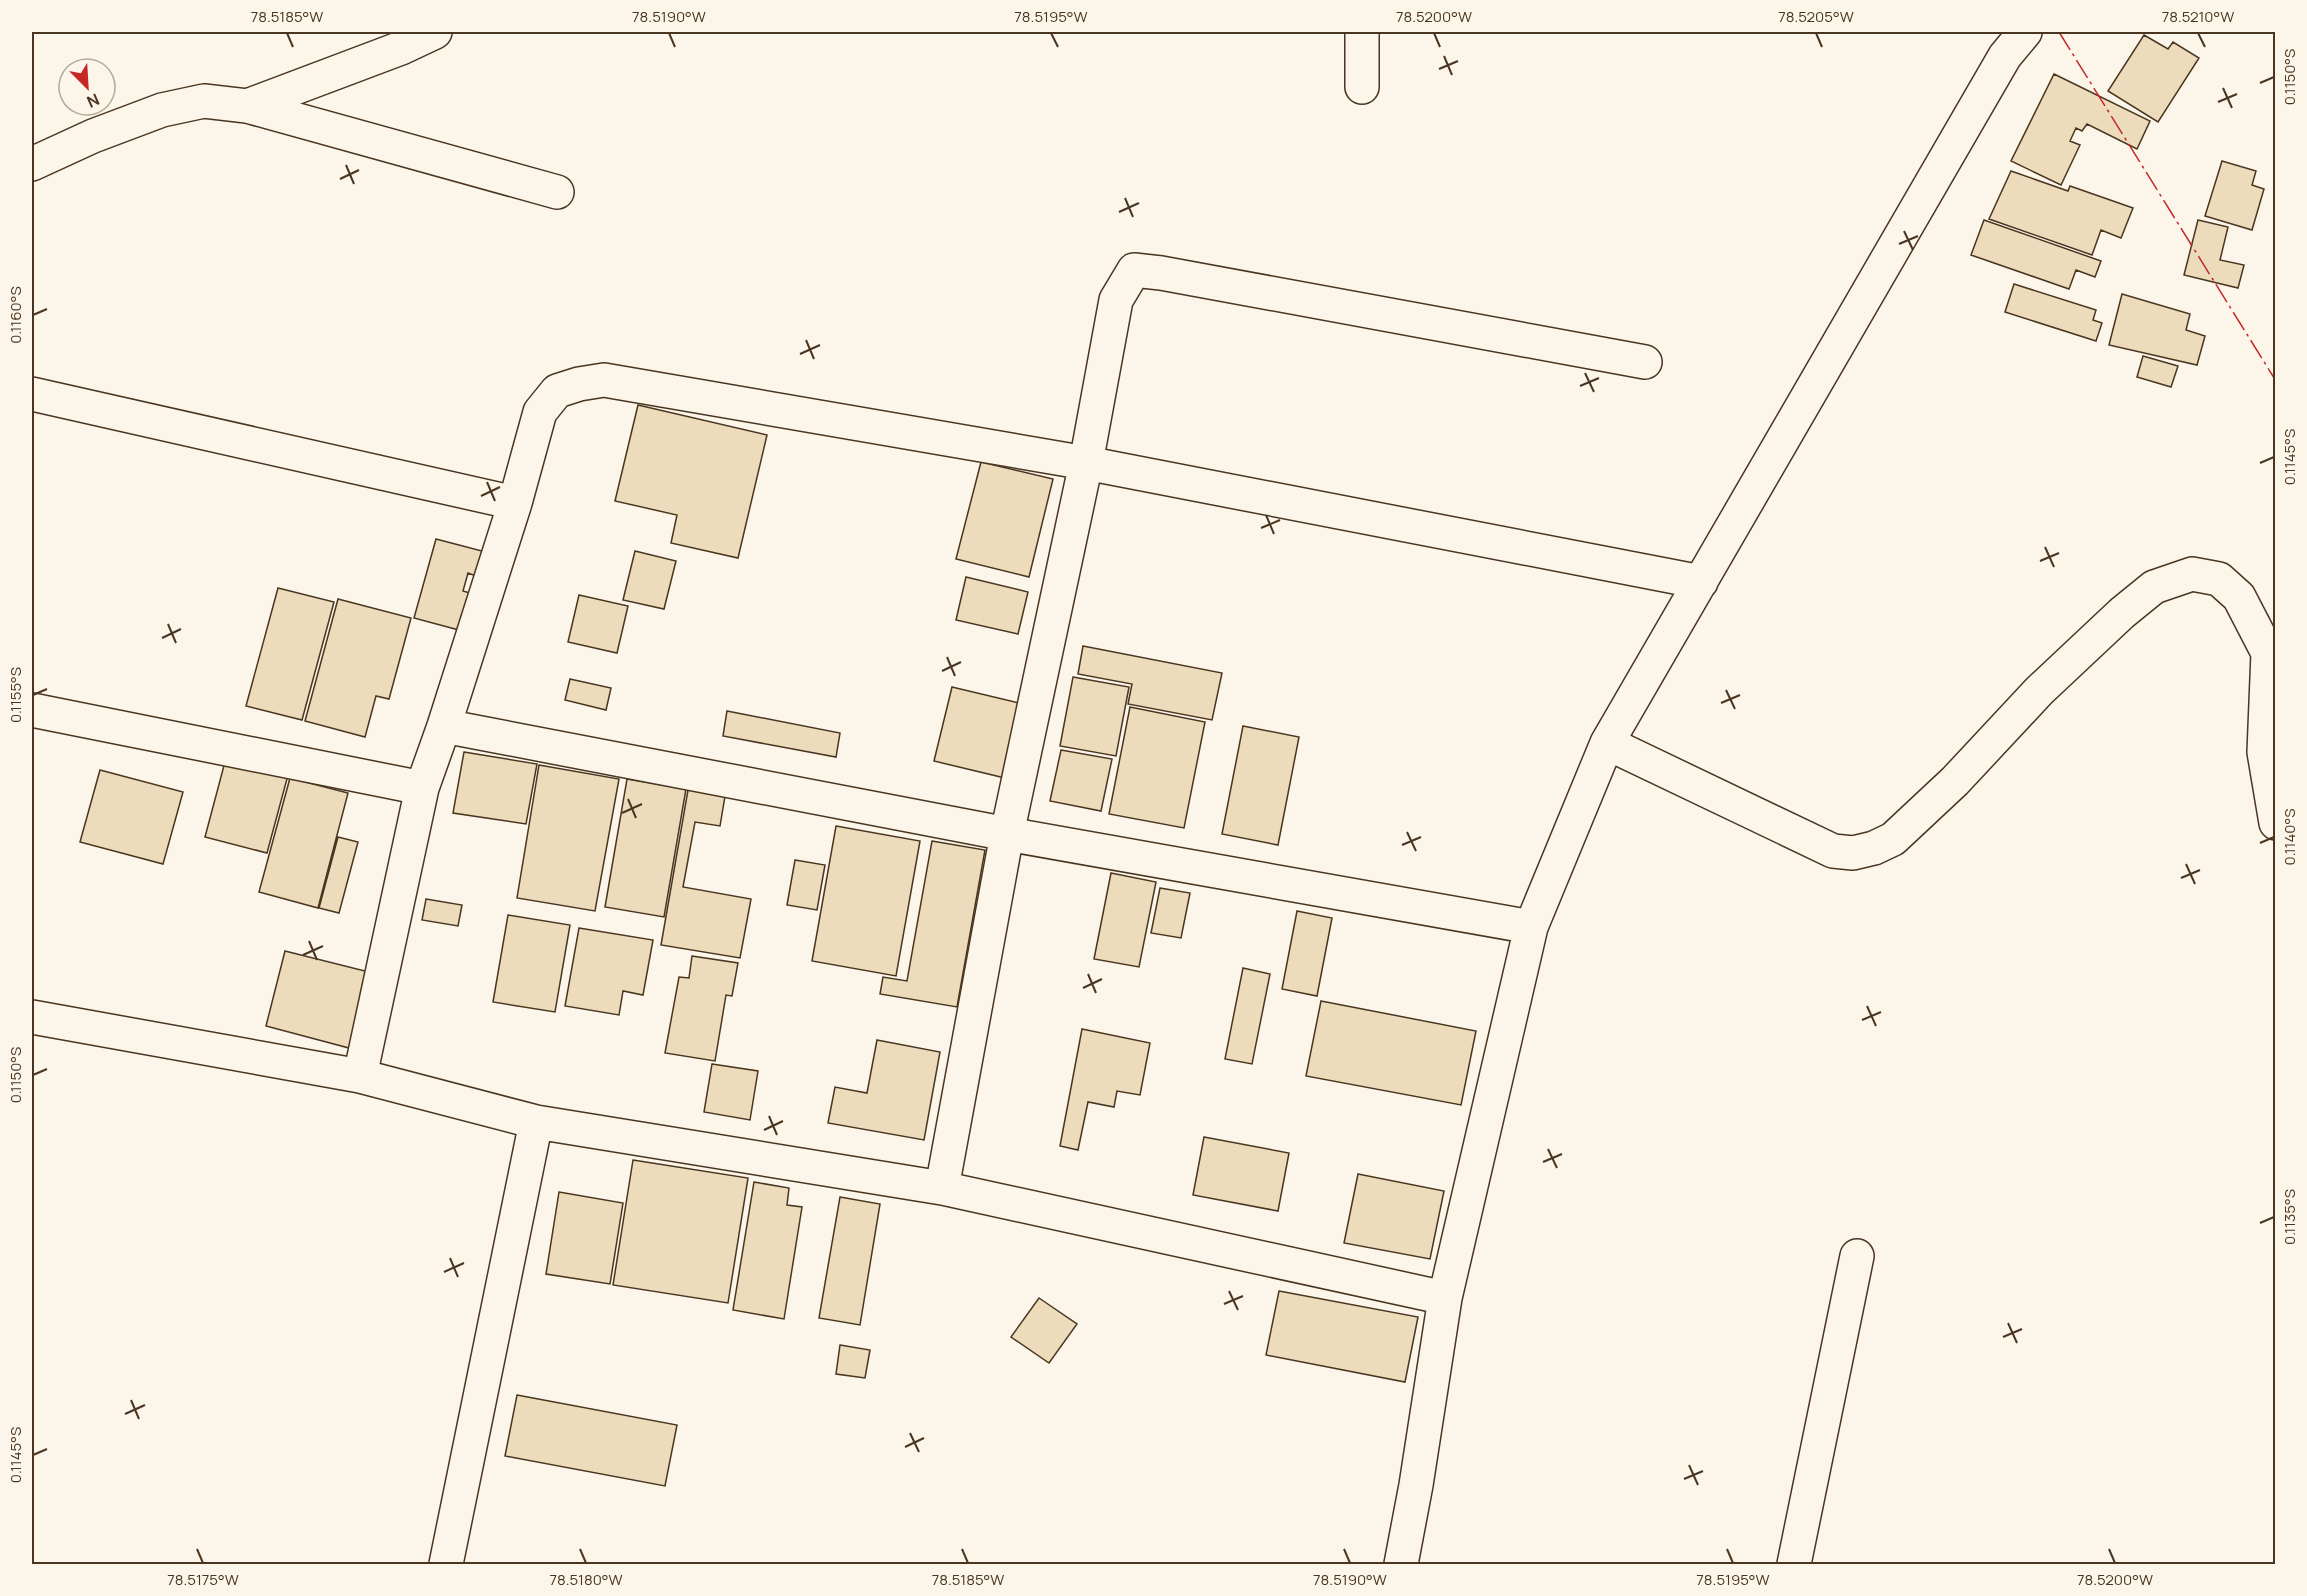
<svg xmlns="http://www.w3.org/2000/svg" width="2307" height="1596" font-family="Manrope,sans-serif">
	<rect width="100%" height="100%" fill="#fbf6e9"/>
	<!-- building -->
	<path fill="#ecdcbc" stroke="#4a3520" stroke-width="1.5" d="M2144,35L2168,49L2173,42L2199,58L2158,122L2108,91Z
		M2054,74L2150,121L2137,149L2087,124L2082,131L2076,128L2070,141L2080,145L2061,185L2011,161Z
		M2222,161L2256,171L2252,185L2264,189L2252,230L2205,216Z
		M2011,171L2068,191L2070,186L2133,208L2121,238L2101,230L2092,255L1989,219Z
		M1984,220L2101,261L2095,277L2076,270L2069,289L1971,255Z
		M2198,220L2228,227L2220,260L2244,265L2238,288L2184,275Z
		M2014,284L2096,310L2093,320L2102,323L2096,341L2005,312Z
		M2122,294L2190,314L2186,330L2205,336L2197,365L2109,345Z
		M2143,356L2178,366L2171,387L2137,377Z
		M638,405L767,435L738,558L671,543L677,515L615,501Z
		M981,462L1053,479L1029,577L956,559Z
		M436,539L482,551L476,576L468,573L463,591L480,596L470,633L414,618Z
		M635,551L676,561L664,609L623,600Z
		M966,577L1028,592L1018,634L956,620Z
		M278,588L334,602L302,720L246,706Z
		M579,595L628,606L617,653L568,642Z
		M338,599L411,618L389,699L376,696L365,737L305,721Z
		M1083,646L1222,673L1212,720L1128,704L1132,684L1078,674Z
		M1073,677L1129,687L1116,756L1060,746Z
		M570,679L611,688L606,710L565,700Z
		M952,687L1023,704L1005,778L934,761Z
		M1130,707L1205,722L1184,828L1109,814Z
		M727,711L840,733L836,757L723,736Z
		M1243,726L1299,737L1278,845L1222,834Z
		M1061,750L1112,759L1101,811L1050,801Z
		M464,752L537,764L526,824L453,813Z
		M226,758L288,775L267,853L205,837Z
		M539,765L619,779L595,911L517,898Z
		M100,770L183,792L163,864L80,842Z
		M290,778L348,793L318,908L259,892Z
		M627,779L686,789L664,917L605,907Z
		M688,790L725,796L720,826L695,822L683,887L751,899L740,958L661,945Z
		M836,826L920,841L896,976L812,961Z
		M338,837L358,842L339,913L319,908Z
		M932,841L985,850L957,1007L880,994L883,977L907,981Z
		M795,860L825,865L817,910L787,905Z
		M1111,873L1156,882L1139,967L1094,959Z
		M1160,888L1190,893L1181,938L1151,933Z
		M426,899L462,905L458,926L422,920Z
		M1297,911L1332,918L1317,996L1282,989Z
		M508,915L570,925L555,1012L493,1002Z
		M579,928L653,940L643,995L623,991L619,1015L565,1006Z
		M285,951L369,972L349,1048L266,1026Z
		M692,956L738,963L732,996L726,995L715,1061L665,1053L679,977L689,978Z
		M1243,968L1270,974L1252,1064L1225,1059Z
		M1321,1001L1476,1031L1461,1105L1306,1076Z
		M1082,1029L1150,1043L1140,1095L1117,1091L1114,1107L1088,1102L1078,1150L1060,1146Z
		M877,1040L940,1052L924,1140L828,1123L835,1087L867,1093Z
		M712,1064L758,1071L750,1120L704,1112Z
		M1204,1137L1289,1153L1278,1211L1193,1195Z
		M633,1160L748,1178L728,1303L613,1285Z
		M1358,1174L1444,1191L1430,1259L1344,1243Z
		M754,1182L789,1188L787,1205L802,1207L784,1319L733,1310Z
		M559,1192L623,1203L610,1284L546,1274Z
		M840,1197L880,1204L860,1325L819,1318Z
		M1279,1291L1418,1317L1405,1382L1266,1355Z
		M1039,1298L1077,1324L1049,1363L1011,1337Z
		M840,1345L870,1350L865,1378L836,1374Z
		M517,1395L677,1425L665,1486L505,1456Z"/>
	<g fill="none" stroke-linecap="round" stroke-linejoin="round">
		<!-- street casing -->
		<g stroke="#4a3520" stroke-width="36">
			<path id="street" d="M1362,87V32
				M247,106L557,192
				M32,164L93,136L162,110L204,101L247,106L401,48L435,32
				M32,394L515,503
				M32,710L422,788
				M444,726L1007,834L1531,927
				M1607,743L1833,851L1853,853L1874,848L1893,839L1955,781L2039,691L2122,613L2154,587L2192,574L2219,579L2239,597L2268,653L2264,752L2276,823
				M32,1017L360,1076L536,1122L942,1188L1445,1298
				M360,1076L422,788L444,726L515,503L540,412L557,391L579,384L604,380L1086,463L1701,582
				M942,1188L1007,834L1086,463L1116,300L1134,270L1161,273L1645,362
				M446,1564L536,1122
				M1401,1564L1416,1485L1445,1298L1531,927L1607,743L2005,56L2025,32
				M1794,1564L1857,1256"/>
		</g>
		<!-- street -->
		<use href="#street" stroke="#fbf6e9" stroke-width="33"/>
		<!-- power -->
		<path stroke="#c62828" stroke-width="1.5" stroke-dasharray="21 4.5 3 4.5" stroke-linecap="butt" d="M2059,32L2276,381"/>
	</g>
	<!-- ticks -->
	<path fill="none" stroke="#4a3520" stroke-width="2" d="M287,33L293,47M669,33L675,47M1051,33L1058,47M1434,33L1440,47M1816,33L1822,47M2198,33L2205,47M1444,56L1452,75M1439,69L1458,61M2260,83L2274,77M2223,88L2232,108M2218,102L2237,94M346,165L354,184M340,179L359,170M1125,198L1133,217M1119,212L1139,203M1904,231L1913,250M1899,244L1918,236M33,315L47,309M806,340L814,359M800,354L820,345M1585,373L1594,392M1580,386L1599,378M2260,463L2274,457M487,482L495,501M481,496L500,487M1266,515L1274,534M1261,528L1280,520M2045,547L2054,567M2040,561L2059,553M168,624L176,643M162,638L181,629M947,657L955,676M942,671L961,662M1726,690L1735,709M33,695L47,689M1721,703L1740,695M628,799L636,818M622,813L642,804M1407,832L1416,851M2260,843L2274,837M1402,845L1421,837M2186,864L2195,884M2181,878L2200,870M309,941L317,960M303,955L323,946M1088,974L1096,993M1083,988L1102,979M1867,1006L1876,1026M1862,1020L1881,1012M33,1075L47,1069M769,1116L777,1135M764,1130L783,1121M1548,1149L1557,1168M1543,1162L1562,1154M2260,1223L2274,1217M450,1258L458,1277M444,1272L464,1263M1229,1291L1238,1310M1224,1304L1243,1296M2008,1323L2017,1343M2003,1337L2022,1329M131,1400L139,1419M125,1414L145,1405M910,1433L919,1452M905,1447L924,1438M33,1455L47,1449M1689,1465L1698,1485M1684,1479L1703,1471M197,1549L203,1563M580,1549L586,1563M962,1549L968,1563M1344,1549L1350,1563M1727,1549L1733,1563M2109,1549L2115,1563"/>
	<!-- border -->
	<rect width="2307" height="1596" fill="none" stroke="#fbf6e9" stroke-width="66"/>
	<!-- north arrow -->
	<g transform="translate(87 87) rotate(156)"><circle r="28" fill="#fbf6e9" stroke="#b4a999" stroke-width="1.5"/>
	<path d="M0-4.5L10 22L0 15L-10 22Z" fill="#c62828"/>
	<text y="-9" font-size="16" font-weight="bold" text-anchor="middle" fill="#4a3520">N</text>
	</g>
	<rect x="33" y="33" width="2241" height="1530" fill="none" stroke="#4a3520" stroke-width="2"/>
	<g font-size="15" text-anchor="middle" fill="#4a3520">
		<text x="287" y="22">78.5185°W</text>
		<text x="669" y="22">78.5190°W</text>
		<text x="1051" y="22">78.5195°W</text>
		<text x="1434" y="22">78.5200°W</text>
		<text x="1816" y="22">78.5205°W</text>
		<text x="2198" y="22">78.5210°W</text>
		<text transform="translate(2290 77) rotate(-90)" y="5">0.1150°S</text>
		<text transform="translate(16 315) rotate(-90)" y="5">0.1160°S</text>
		<text transform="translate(2290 457) rotate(-90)" y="5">0.1145°S</text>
		<text transform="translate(16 695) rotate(-90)" y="5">0.1155°S</text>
		<text transform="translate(2290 837) rotate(-90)" y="5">0.1140°S</text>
		<text transform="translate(16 1075) rotate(-90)" y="5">0.1150°S</text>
		<text transform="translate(2290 1217) rotate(-90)" y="5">0.1135°S</text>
		<text transform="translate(16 1455) rotate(-90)" y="5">0.1145°S</text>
		<text x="203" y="1585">78.5175°W</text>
		<text x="586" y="1585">78.5180°W</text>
		<text x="968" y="1585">78.5185°W</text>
		<text x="1350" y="1585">78.5190°W</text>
		<text x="1733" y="1585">78.5195°W</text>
		<text x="2115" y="1585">78.5200°W</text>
	</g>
</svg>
